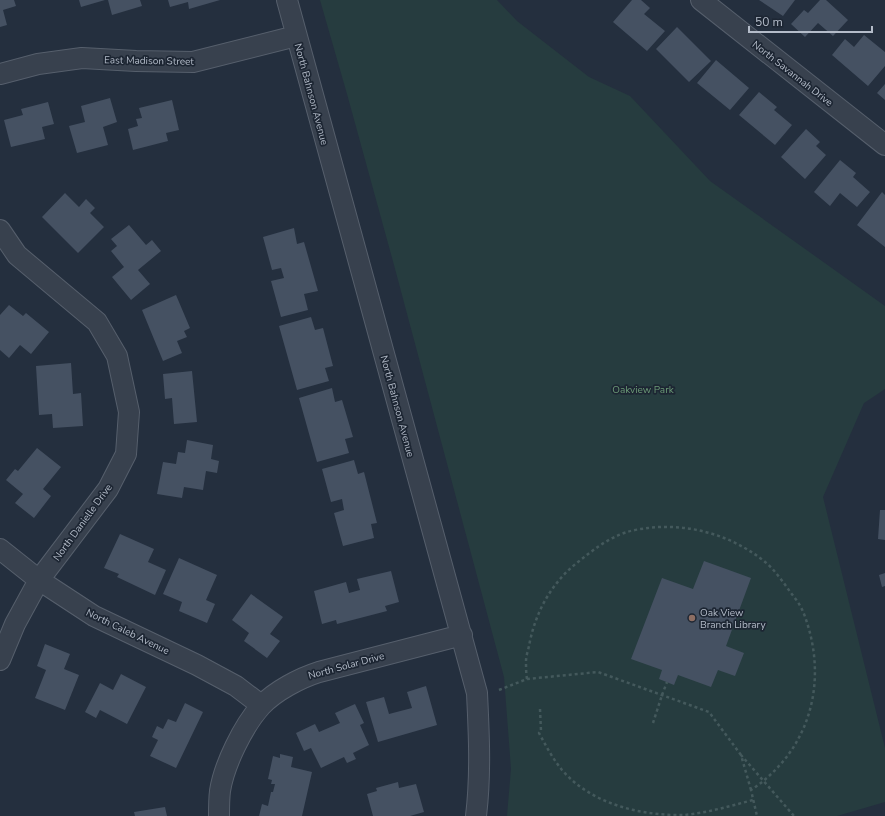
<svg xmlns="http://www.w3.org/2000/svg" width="885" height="816" font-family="'Nunito Sans',sans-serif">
	<rect width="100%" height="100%" fill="#242f3e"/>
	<!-- green -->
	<path fill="#263c3f" d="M320,0H497L517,21L589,77L630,96L710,181L885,306V389L864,403L823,497L885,748V802L837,816H507L511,769L504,677L394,265L347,94Z"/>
	<!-- building -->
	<path fill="#455162" d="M0,0H14L16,6L3,10L7,25L0,27Z
		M79,0H105L81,7Z
		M108,0H140L142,6L112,15Z
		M168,0H220L189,9L188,2L170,7Z
		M632,0H641L650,8L644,14L665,31L647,51L613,22Z
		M759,0H795L783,16Z
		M820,0H826L848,20L833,36L818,23L805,37L791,24L804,10L808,13Z
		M677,27L711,61L689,82L656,49Z
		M864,35L885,52V66L868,86L832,55L845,39L854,47Z
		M716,60L749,88L730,110L697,83Z
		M885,84V100L877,93Z
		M759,92L777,107L774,110L792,125L775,145L739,115Z
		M110,98L117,122L103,127L108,145L77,153L69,126L85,122L81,106Z
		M172,100L179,130L166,133L168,141L133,150L128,129L138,126L136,119L142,118L139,108Z
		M48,102L54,124L42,127L45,139L11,147L4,120L23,115L21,109Z
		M806,129L820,142L816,146L826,155L805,179L781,157Z
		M840,160L856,173L853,177L870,192L857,207L840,193L830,206L814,192Z
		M882,192L885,195V247L857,225Z
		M65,193L79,207L86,199L95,208L90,213L104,227L78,253L42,217Z
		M129,225L146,245L152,240L161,251L138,270L150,284L131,300L112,277L124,267L111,251L117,246L111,239Z
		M294,228L297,244L304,242L318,291L304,294L308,310L281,317L271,281L284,278L281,268L272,270L263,237Z
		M176,295L190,328L184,331L187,337L177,341L182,353L163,361L142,310Z
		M9,305L23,316L26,313L49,332L31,354L20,345L9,358L0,350V315Z
		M311,317L315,330L323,328L333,366L325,368L329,381L297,390L279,326Z
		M71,363L73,394L81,393L83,426L53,428L52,414L39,415L36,366Z
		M192,371L197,422L174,424L172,398L165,399L163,374Z
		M332,388L335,402L342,400L353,437L345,439L349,453L317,462L299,398Z
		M187,440L213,445L211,459L219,461L217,473L206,471L203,490L184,487L182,498L157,494L163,462L176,464L178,452L185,453Z
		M37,448L61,467L43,489L51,496L34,518L15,503L23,494L6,480L15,469L18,471Z
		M354,460L358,474L364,472L377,523L371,524L374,538L343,546L334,513L344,510L342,499L331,502L322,469Z
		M880,510H885V540L878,539Z
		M120,534L154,549L148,562L166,570L155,595L117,577L119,574L104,568Z
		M179,558L217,575L206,600L215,604L207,623L179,611L182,602L163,594Z
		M704,561L751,578L726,646L744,653L735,676L718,670L711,687L678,675L674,685L659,679L662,670L631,659L662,578L693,589Z
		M391,571L399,602L385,606L387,611L337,624L336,620L322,624L314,591L346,582L349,593L360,590L357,579Z
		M885,573V586L882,587L879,575Z
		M251,594L283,617L270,634L280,641L267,658L244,641L249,633L232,620Z
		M45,644L70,654L64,669L79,675L65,710L35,698L46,670L37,666Z
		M121,674L146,687L127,724L100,710L96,718L85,712L100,683L113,690Z
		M426,686L437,725L378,742L366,702L384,697L389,714L412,708L407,692Z
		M185,703L203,712L176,768L150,756L158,740L152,737L157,726L163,729L168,719L176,722Z
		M355,704L364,723L360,725L369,745L353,753L356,759L347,763L344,757L321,768L311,748L304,751L296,733L315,724L319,732L340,723L335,713Z
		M280,754L293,757L291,767L312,772L302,816H259L262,804L268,806L271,792H273L275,784H271L272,780L268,779L273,756L280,758Z
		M398,782L399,788L416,784L424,812L410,816H373L367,794L377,791L376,788Z
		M165,807L167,816H135L134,812Z"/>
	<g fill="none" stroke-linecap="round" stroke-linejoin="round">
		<!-- minor casing -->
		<g stroke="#565f6c" stroke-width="22">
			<path id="minor" d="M287,0L477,693C479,734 481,775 476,816
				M701,0L885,145
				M0,74L38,64L82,58L136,61L193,62L296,36
				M0,230L17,255L97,322L117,356L129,412L126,454L108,489L39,580L15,624L0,660
				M0,549L39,580L94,616L197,665L236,686L261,705
				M219,816C219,808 219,799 220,791C224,765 243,726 261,706C275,691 300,678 319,672L462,635"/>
		</g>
		<!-- path -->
		<path stroke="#44595c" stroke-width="2.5" stroke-dasharray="3 3" stroke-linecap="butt" d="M527,679C526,673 526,667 526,661C526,656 528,651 529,646C535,613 551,583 578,562C593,550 608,538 627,532C633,530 641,529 648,528C689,523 731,535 764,561C775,570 783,582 791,593C796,599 801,606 804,614C829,680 811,750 751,790L757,816
			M499,690L527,679L598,672L709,712L741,755
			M662,695L667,682
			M540,709L541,731L539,733C546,746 553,759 562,770C591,804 641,816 684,815C707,813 730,806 753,800
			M653,723L662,695H661
			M751,790L741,755L794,816"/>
		<!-- minor -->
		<use href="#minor" stroke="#38414e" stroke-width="20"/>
	</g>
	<!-- markers -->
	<circle fill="#8d6e63" stroke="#1d2633" stroke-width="1.5" cx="692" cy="618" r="4"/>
	<g text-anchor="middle" stroke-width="3.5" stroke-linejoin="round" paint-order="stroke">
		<!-- street labels -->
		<g font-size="10" fill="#b4bcc9" stroke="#1d2633">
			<text transform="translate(149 60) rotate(1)" y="4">East Madison Street</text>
			<text transform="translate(793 73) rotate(38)" y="4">North Savannah Drive</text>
			<text transform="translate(312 94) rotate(75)" y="4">North Bahnson Avenue</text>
			<text transform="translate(398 406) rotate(75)" y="4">North Bahnson Avenue</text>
			<text transform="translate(82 522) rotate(-54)" y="4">North Danielle Drive</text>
			<text transform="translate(128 631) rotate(26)" y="4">North Caleb Avenue</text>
			<text transform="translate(346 665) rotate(-15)" y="4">North Solar Drive</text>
		</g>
		<!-- park labels -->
		<g font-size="10" fill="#6b9a76" stroke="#1d2633">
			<text x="643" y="393">Oakview Park</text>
		</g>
		<!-- poi labels -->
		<g font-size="10" fill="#b4bcc9" stroke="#1d2633" text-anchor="start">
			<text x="700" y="616">Oak View<tspan x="700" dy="12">Branch Library</tspan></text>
		</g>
	</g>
	<!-- scale -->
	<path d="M749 26v6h123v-6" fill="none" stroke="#b4bcc9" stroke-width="2"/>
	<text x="755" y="26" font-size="12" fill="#b4bcc9" stroke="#1d2633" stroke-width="3" paint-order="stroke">50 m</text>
</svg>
